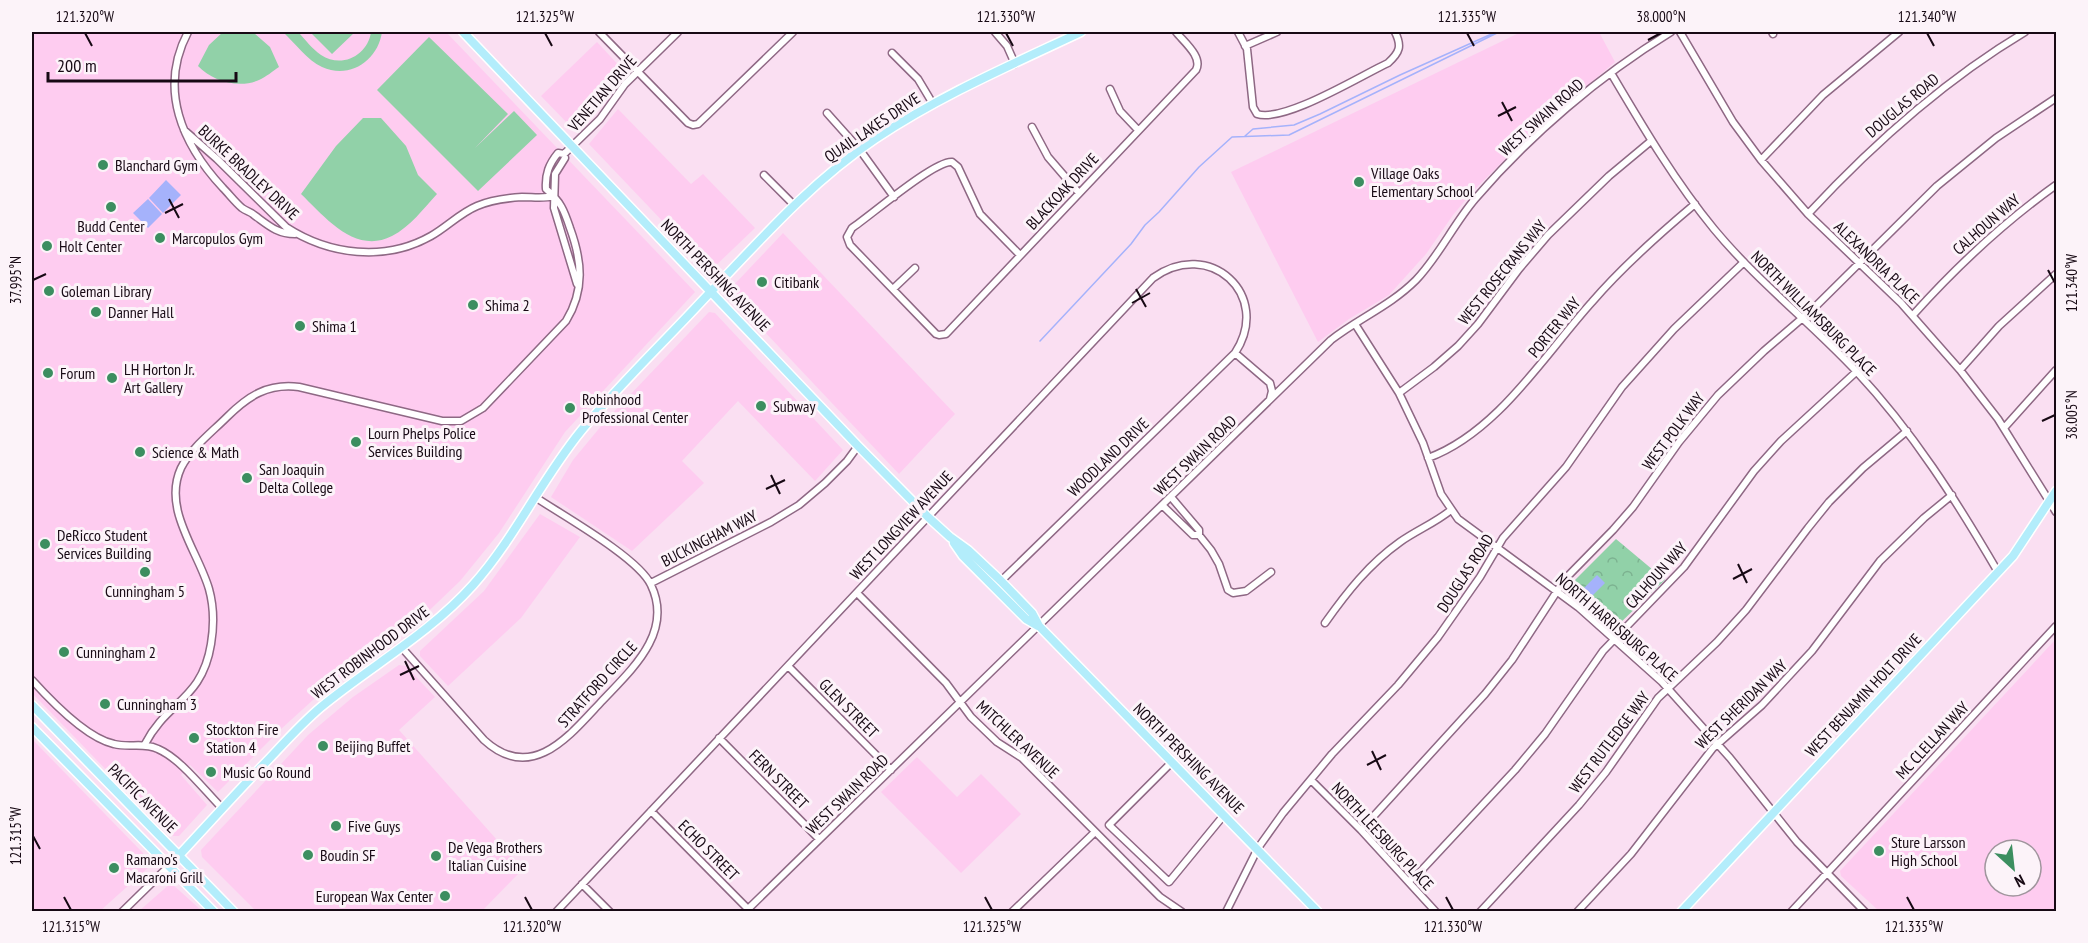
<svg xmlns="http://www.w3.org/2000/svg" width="2088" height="943" font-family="'PT Sans Narrow',sans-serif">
	<defs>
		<pattern id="forest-crowns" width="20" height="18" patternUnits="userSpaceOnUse" patternTransform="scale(1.5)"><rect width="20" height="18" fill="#91d1a8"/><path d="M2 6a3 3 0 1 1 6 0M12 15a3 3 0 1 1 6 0" fill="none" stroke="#7cb290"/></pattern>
	</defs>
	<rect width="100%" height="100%" fill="#fadff2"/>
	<!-- built -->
	<path fill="#feccf0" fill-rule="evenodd" d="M32,32H446L695,292L565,432L499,533L460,581L413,626L325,689L281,729L218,792L190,765L181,775L207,805L179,836H170L32,693Z
		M1521,32H1599L1615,62L1534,131L1473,191L1453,215L1426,254L1389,295L1349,319L1318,342L1231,172Z
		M597,42L624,71L580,127L572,128L541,96Z
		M618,109L691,184L703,174L755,228L710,271L589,144Z
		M783,233L955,414L899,474L730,295L731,288Z
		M709,312L715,313L843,450L815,481L738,401L682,461L704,483L632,551L551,497L573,460L607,419Z
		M540,514L580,537L521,618L448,686L420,656V651L484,591Z
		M2056,639V911H1879L1841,876L1840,871ZM1995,850H2031V886H1995Z
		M399,665L406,666L435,697L399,730L523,869L482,911H256L202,857L201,850L308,735L353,697Z
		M32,739L143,853L148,868L100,911H32Z
		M917,757L957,797L981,774L1021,814L961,873L881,792Z
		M171,883L202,911H139Z"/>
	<!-- green -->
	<path fill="#91d1a8" d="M223,32H253L270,47L279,67C273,71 266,77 259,80C239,89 212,81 198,66L209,45Z
		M283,32H298C305,39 312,49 321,55C342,69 368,55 371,32H382C378,60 350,80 322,67C307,60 295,43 283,32Z
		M310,32H355L332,54Z
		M429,37L508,114L475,148L514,111L537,135L478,191L377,90Z
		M363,118H381L406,146L418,175L437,194C424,208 410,227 392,236C355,255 325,217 301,194L336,146Z"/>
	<!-- forest -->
	<path fill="url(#forest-crowns)" d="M1616,539L1665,580L1618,625H1612L1571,590V584Z"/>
	<!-- water -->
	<path fill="#a5b2fb" d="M166,180L181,195L163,213L149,198Z
		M148,199L162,214L148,228L133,213Z
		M1597,575L1605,583L1590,598L1582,590Z"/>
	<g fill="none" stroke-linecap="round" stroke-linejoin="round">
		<!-- stream -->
		<path stroke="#a5b2fb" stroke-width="1.5" d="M1245,136L1253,129L1294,125L1320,114L1400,75L1496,32
			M1040,341L1131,244L1145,225L1159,212L1199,167L1232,137L1289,135L1499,32"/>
		<!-- minor casing -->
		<g stroke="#8e6884" stroke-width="9">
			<path id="minor" d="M188,32C158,89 182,144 223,188C229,194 235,202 242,208C246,211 251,212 254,215C268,225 277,234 295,234
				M599,32L688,123L693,125L698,124L793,32
				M995,32L1007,46L1015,64
				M1238,32L1247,49L1253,107L1257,114C1284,123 1360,76 1388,63C1400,52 1402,46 1395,32
				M1680,32L1733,122L1761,160L1808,214L1901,303L1960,370L1998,419L2056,512
				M1772,32L1773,34
				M1245,46L1277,32
				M892,53L918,79L933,104
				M1611,73C1643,127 1674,180 1714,229C1757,281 1810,322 1856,371C1913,432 1956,500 1998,572
				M1110,89L1120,111L1138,130
				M827,113L860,150L894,197
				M1032,127L1048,157L1079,193
				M184,130L217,159L286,227C329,255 385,262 431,236C447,227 460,213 477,206C491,200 507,198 522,197C533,197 543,199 554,196
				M564,154L565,158L555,174L554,208L577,284
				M1761,160L1823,95L1899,32
				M764,175L794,205
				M1808,214C1873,144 1943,81 2025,32
				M1020,255L980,214L958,167L952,162C935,160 870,216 852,228L847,237L850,245L936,334L939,335L946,334L1196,70C1203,57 1184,42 1176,32
				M894,288L915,268
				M1913,315C1957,266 2003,223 2056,185
				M1355,324L1399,393L1423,443L1441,494L1458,519L1578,607L1662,682L1730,758L1797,842L1865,912
				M1235,353L1270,383L1272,391L1270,399
				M1960,370L1999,326L2056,274
				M1399,393L1434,367L1458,346L1478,324L1519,269L1548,235L1609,176L1651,141
				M2004,428L2056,370
				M1428,458C1497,433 1545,354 1592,302C1623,266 1658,235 1695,204
				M1171,497L1199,530V535L1211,550L1219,564L1228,590L1233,593L1246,591L1271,572
				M1162,505L1193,535H1199
				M651,583L771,522L799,505L825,483L847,461L858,446
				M857,593L946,683L971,717L997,742L1022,758L1160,897L1182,912
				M1325,623C1347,592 1369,564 1400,542C1417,530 1435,523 1451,510
				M403,649L484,740C532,784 570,735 601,702C631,670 674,633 651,585C639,558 562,515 535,497
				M788,666L891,770
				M32,680C51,701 86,738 114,744C129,748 144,742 158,749C181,759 204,790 222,808
				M719,738L819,839
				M145,744C167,701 202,700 211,644C214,626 214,607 209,589C198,551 162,509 181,468C191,448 211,433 227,417C248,396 268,383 299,387L442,421H461L483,408L566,321C585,290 582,261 570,228C564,210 561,202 546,189C545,174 549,164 558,153L564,154L600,119L625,84L678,32
				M1172,762L1109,825L1169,882L1224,815
				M1311,780L1361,830L1436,912
				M651,811L748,909
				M1361,830L1485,694L1512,660L1565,579L1613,530L1633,507L1679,442L1718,395L1764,351L1813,309L1937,186L1996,138L2056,98
				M1409,881L1419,873L1515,770L1545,734L1603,651L1684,567L1754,471L1781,441L1856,372
				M582,884L610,912
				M122,912L169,866
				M556,912L1153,278C1209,237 1273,295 1235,353L1001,581
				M745,912L1331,340C1359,318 1390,306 1416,280C1439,256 1453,225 1475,199C1530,135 1599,76 1671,32
				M1012,912L1095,832
				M1226,912L1258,848L1283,813L1332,754L1398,685L1438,637L1480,577L1503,538L1566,467L1622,387L1674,329L1744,262
				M1480,912L1579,805L1606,772L1658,698L1717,642L1746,610L1808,528L1829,502L1863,468L1907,431
				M1577,912L1631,854L1713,748L1762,705L1812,651L1880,561L1924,518L1952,495
				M1791,912L2056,626"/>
		</g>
		<!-- major casing -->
		<g stroke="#fff" stroke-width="11">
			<path id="major" d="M463,32L858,446L928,517L950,537L968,550L1001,581L1032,613L1039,626L1318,912
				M954,543L963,556L1026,619L1038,626
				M32,705L234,912
				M32,727L214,912
				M169,866C202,831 234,795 268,760C285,742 302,723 321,707C372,665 428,635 473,585C515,538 541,480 581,431C618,386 661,345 701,302C756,245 808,184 875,139C939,96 1011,65 1081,32
				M1681,912L2013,556L2056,491"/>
		</g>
		<!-- minor -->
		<use href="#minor" stroke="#fff" stroke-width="6"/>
		<!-- major -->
		<use href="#major" stroke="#b3edfb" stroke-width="8"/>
	</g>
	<!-- ticks -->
	<path fill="none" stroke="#170914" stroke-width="2" d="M85,33L92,46M545,33L552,46M1006,33L1013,46M1467,33L1474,46M1927,33L1934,46M1648,40L1661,33M1502,102L1512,121M1498,116L1516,107M169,199L179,218M165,213L183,204M2048,270L2055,283M33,280L46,274M1136,289L1146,307M1132,303L1150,293M2042,421L2055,415M771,475L780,494M766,489L785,480M1738,564L1747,583M1733,579L1752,569M405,661L414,680M400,675L419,666M1372,751L1381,770M1367,765L1386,755M33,836L40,849M64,897L71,910M525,897L532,910M985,897L992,910M1446,897L1453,910M1907,897L1914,910"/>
	<!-- markers -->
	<g fill="#3c8e60" stroke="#fcf3f9" stroke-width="2">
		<circle cx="103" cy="165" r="6"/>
		<circle cx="1359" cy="182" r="6"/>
		<circle cx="111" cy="207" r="6"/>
		<circle cx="160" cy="238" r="6"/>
		<circle cx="47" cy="246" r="6"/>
		<circle cx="762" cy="282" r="6"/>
		<circle cx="49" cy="291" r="6"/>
		<circle cx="473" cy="305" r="6"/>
		<circle cx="96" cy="312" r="6"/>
		<circle cx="300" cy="326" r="6"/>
		<circle cx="48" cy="373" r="6"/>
		<circle cx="112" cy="378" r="6"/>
		<circle cx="761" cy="406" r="6"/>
		<circle cx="570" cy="408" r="6"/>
		<circle cx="356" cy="442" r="6"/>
		<circle cx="140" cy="452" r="6"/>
		<circle cx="247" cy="478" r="6"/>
		<circle cx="45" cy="544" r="6"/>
		<circle cx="145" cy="572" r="6"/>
		<circle cx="64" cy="652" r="6"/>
		<circle cx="105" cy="704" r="6"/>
		<circle cx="194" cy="738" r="6"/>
		<circle cx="323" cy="746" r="6"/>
		<circle cx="211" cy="772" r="6"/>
		<circle cx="336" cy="826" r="6"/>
		<circle cx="1879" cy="851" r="6"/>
		<circle cx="308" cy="855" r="6"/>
		<circle cx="436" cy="856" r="6"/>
		<circle cx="114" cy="868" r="6"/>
		<circle cx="445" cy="896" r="6"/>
	</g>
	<g text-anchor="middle" stroke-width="6" stroke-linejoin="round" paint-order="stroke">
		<!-- street labels -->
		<g font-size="16" fill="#170914" stroke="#fcf3f9">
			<text transform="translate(602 93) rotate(-49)" y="6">VENETIAN DRIVE</text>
			<text transform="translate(1902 105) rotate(-40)" y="6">DOUGLAS ROAD</text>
			<text transform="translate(1541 117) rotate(-42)" y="6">WEST SWAIN ROAD</text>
			<text transform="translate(872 127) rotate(-34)" y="6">QUAIL LAKES DRIVE</text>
			<text transform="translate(249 172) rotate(43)" y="6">BURKE BRADLEY DRIVE</text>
			<text transform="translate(1062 191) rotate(-47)" y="6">BLACKOAK DRIVE</text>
			<text transform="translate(1986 224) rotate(-41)" y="6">CALHOUN WAY</text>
			<text transform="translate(1877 262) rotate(44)" y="6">ALEXANDRIA PLACE</text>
			<text transform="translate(1502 272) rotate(-51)" y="6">WEST ROSECRANS WAY</text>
			<text transform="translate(716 275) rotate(46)" y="6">NORTH PERSHING AVENUE</text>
			<text transform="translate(1814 313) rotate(45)" y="6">NORTH WILLIAMSBURG PLACE</text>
			<text transform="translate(1554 327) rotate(-51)" y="6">PORTER WAY</text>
			<text transform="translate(1673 431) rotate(-53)" y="6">WEST POLK WAY</text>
			<text transform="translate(1195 455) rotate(-44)" y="6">WEST SWAIN ROAD</text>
			<text transform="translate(1108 457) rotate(-44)" y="6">WOODLAND DRIVE</text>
			<text transform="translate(901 525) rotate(-47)" y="6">WEST LONGVIEW AVENUE</text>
			<text transform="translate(709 538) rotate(-27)" y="6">BUCKINGHAM WAY</text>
			<text transform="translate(1465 573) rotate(-57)" y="6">DOUGLAS ROAD</text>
			<text transform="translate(1656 575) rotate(-48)" y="6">CALHOUN WAY</text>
			<text transform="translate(1617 627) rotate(41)" y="6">NORTH HARRISBURG PLACE</text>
			<text transform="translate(370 652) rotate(-37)" y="6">WEST ROBINHOOD DRIVE</text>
			<text transform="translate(597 684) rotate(-48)" y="6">STRATFORD CIRCLE</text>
			<text transform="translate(1863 695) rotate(-47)" y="6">WEST BENJAMIN HOLT DRIVE</text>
			<text transform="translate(1741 704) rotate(-44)" y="6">WEST SHERIDAN WAY</text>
			<text transform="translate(849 708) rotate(45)" y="6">GLEN STREET</text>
			<text transform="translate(1018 739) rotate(43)" y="6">MITCHLER AVENUE</text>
			<text transform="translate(1932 740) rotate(-47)" y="6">MC CLELLAN WAY</text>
			<text transform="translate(1609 742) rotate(-53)" y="6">WEST RUTLEDGE WAY</text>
			<text transform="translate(1189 758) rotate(45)" y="6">NORTH PERSHING AVENUE</text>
			<text transform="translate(779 779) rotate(45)" y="6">FERN STREET</text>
			<text transform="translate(847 794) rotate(-44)" y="6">WEST SWAIN ROAD</text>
			<text transform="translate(143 798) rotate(45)" y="6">PACIFIC AVENUE</text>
			<text transform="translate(1383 836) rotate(47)" y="6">NORTH LEESBURG PLACE</text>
			<text transform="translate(709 850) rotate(45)" y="6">ECHO STREET</text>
		</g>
		<!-- poi labels -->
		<g font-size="16" fill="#170914" stroke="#fcf3f9" text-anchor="start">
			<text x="115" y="171">Blanchard Gym</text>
			<text x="1371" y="179">Village Oaks<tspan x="1371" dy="18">Elementary School</tspan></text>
			<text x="111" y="232" text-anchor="middle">Budd Center</text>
			<text x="172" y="244">Marcopulos Gym</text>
			<text x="59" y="252">Holt Center</text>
			<text x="774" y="288">Citibank</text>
			<text x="61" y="297">Goleman Library</text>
			<text x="485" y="311">Shima 2</text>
			<text x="108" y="318">Danner Hall</text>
			<text x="312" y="332">Shima 1</text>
			<text x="124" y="375">LH Horton Jr.<tspan x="124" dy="18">Art Gallery</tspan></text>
			<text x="60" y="379">Forum</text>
			<text x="582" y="405">Robinhood<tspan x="582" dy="18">Professional Center</tspan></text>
			<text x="773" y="412">Subway</text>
			<text x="368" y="439">Lourn Phelps Police<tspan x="368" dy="18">Services Building</tspan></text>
			<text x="152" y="458">Science &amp; Math</text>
			<text x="259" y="475">San Joaquin<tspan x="259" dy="18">Delta College</tspan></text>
			<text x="57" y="541">DeRicco Student<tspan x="57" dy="18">Services Building</tspan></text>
			<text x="145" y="597" text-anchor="middle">Cunningham 5</text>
			<text x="76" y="658">Cunningham 2</text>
			<text x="117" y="710">Cunningham 3</text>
			<text x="206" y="735">Stockton Fire<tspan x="206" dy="18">Station 4</tspan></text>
			<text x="335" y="752">Beijing Buffet</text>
			<text x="223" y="778">Music Go Round</text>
			<text x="348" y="832">Five Guys</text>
			<text x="1891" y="848">Sture Larsson<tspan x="1891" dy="18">High School</tspan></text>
			<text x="448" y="853">De Vega Brothers<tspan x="448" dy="18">Italian Cuisine</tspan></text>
			<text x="320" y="861">Boudin SF</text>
			<text x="126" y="865">Ramano's<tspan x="126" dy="18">Macaroni Grill</tspan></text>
			<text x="433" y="902" text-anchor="end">European Wax Center</text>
		</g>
	</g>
	<!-- border -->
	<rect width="2088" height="943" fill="none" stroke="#fcf3f9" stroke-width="66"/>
	<!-- north arrow -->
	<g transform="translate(2013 868) rotate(153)"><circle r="28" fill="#fcf3f9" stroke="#a0959d" stroke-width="1.5"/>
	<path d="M0-4.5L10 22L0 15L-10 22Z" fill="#3c8e60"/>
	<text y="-9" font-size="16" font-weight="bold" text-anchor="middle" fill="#170914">N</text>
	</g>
	<!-- scale -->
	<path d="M48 72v9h188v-9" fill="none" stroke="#170914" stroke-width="3"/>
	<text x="57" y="72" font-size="18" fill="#170914" stroke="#fcf3f9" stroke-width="4.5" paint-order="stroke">200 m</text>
	<rect x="33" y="33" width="2022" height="877" fill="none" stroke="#170914" stroke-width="2"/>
	<g font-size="15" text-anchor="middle" fill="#170914">
		<text x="85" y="22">121.320°W</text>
		<text x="545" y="22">121.325°W</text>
		<text x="1006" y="22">121.330°W</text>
		<text x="1467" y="22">121.335°W</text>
		<text x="1661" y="22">38.000°N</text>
		<text x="1927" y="22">121.340°W</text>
		<text transform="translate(16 280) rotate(-90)" y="5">37.995°N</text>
		<text transform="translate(2072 283) rotate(-90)" y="5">121.340°W</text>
		<text transform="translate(2072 415) rotate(-90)" y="5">38.005°N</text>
		<text transform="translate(16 836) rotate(-90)" y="5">121.315°W</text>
		<text x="71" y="932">121.315°W</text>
		<text x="532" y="932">121.320°W</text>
		<text x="992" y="932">121.325°W</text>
		<text x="1453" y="932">121.330°W</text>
		<text x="1914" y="932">121.335°W</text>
	</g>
</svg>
